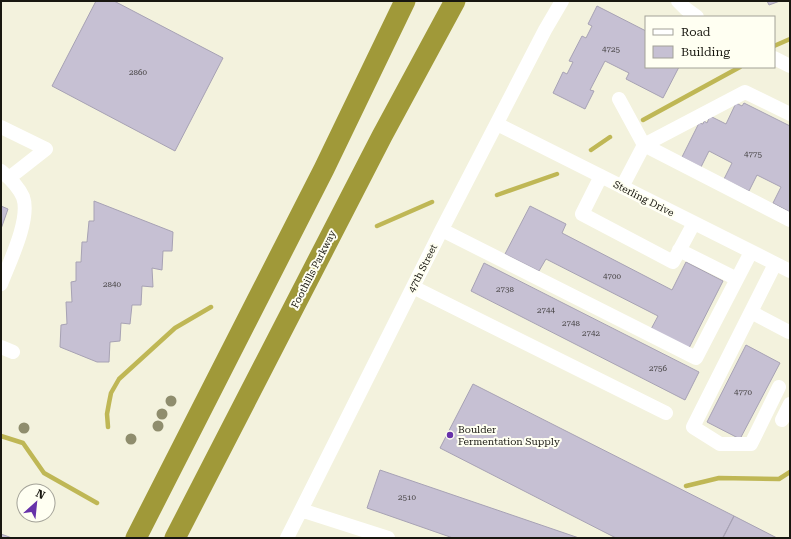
<svg xmlns="http://www.w3.org/2000/svg" width="791" height="539" font-family="'Roboto Serif',serif">
	<rect width="100%" height="100%" fill="#f3f2dd"/>
	<g fill="none" stroke-linecap="round" stroke-linejoin="round">
		<!-- stream -->
		<path stroke="#bfb755" stroke-width="4.5" d="M774,46L790,39
			M643,120L740,67
			M591,150L610,137
			M497,195L557,174
			M377,226L432,202
			M108,427L107,414L109,403L111,393L119,379L175,328L211,307
			M1,436L23,443L44,473L97,503
			M686,486L719,478L779,479L790,472"/>
	</g>
	<!-- building -->
	<path fill="#c6c0d3" stroke="#a7a2b4" d="M96,1H114L223,58L175,151L52,86Z
		M767,1H780L769,5Z
		M597,6L646,31V67H679L663,98L626,79L629,73L605,61L590,90L594,91L585,109L553,93L563,72L567,74L573,62L569,61L582,36L586,38L592,26L588,24Z
		M736,103L742,106L744,103L790,126V212L773,203L781,187L757,175L749,191L724,179L732,163L709,151L701,167L682,157L699,123L703,124L704,121L707,123L710,116L726,124Z
		M94,201L173,232L172,251H163L162,270L152,268L153,287L142,286L141,305H132L130,324L121,323L120,341L110,342L109,362H97L60,347L61,325L67,324L66,302H72L71,282L76,281V262H81L82,242H87L89,221H94Z
		M1,206L8,209L1,229Z
		M530,206L566,224L562,233L672,290L686,262L723,281L688,350L650,331L658,316L546,259L539,271L505,254Z
		M484,263L699,372L685,400L471,291Z
		M746,345L780,363L740,439L707,422Z
		M473,384L734,516L723,538H616L440,448Z
		M380,470L579,538H453L367,508Z
		M734,516L777,538H725L723,537Z
		M1,534L12,538H1Z"/>
	<g fill="none" stroke-linecap="round" stroke-linejoin="round">
		<!-- minor -->
		<path stroke="#fff" stroke-width="14" d="M678,1L686,9L697,17
			M774,58L790,66
			M619,99L644,145L622,187
			M790,114L745,92L644,145L790,220
			M497,124L790,271
			M1,127L46,149L9,178
			M1,171C10,178 18,186 23,197C31,219 9,263 1,284
			M601,176L582,214L673,262L694,223
			M442,230L696,358L751,252
			M679,250L737,279
			M775,264L693,427L720,444H751L779,387
			M413,287L666,413
			M751,312L789,332
			M1,347L13,352
			M782,420L790,404
			M301,510L388,538
			M287,538L440,233L545,30L562,1"/>
		<!-- highway -->
		<path stroke="#a09939" stroke-width="21" d="M136,538L324,169L405,1
			M175,538L382,136L455,1"/>
	</g>
	<!-- trees -->
	<g fill="#8f8d6d">
		<circle cx="171" cy="401" r="5.5"/>
		<circle cx="162" cy="414" r="5.5"/>
		<circle cx="158" cy="426" r="5.5"/>
		<circle cx="24" cy="428" r="5.5"/>
		<circle cx="131" cy="439" r="5.5"/>
	</g>
	<!-- markers -->
	<circle fill="#6732a9" stroke="#fffff2" stroke-width="1.5" cx="450" cy="435" r="4"/>
	<g text-anchor="middle" stroke-width="4" stroke-linejoin="round" paint-order="stroke">
		<!-- number labels -->
		<g font-size="8" fill="#444141">
			<text x="611" y="52">4725</text>
			<text x="138" y="75">2860</text>
			<text x="753" y="157">4775</text>
			<text x="612" y="279">4700</text>
			<text x="112" y="287">2840</text>
			<text x="505" y="292">2738</text>
			<text x="546" y="313">2744</text>
			<text x="571" y="326">2748</text>
			<text x="591" y="336">2742</text>
			<text x="658" y="371">2756</text>
			<text x="743" y="395">4770</text>
			<text x="407" y="500">2510</text>
		</g>
		<!-- street labels -->
		<g font-size="10" fill="#181710" stroke="#fffff2">
			<text transform="translate(644 198) rotate(27)" y="4">Sterling Drive</text>
			<text transform="translate(422 268) rotate(-63)" y="4">47th Street</text>
			<text transform="translate(313 269) rotate(-63)" y="4">Foothills Parkway</text>
		</g>
		<!-- poi labels -->
		<g font-size="10" fill="#181710" stroke="#fffff2" text-anchor="start">
			<text x="458" y="433">Boulder<tspan x="458" dy="12">Fermentation Supply</tspan></text>
		</g>
	</g>
	<!-- border -->
	<rect width="791" height="539" fill="none" stroke="#181710" stroke-width="4"/>
	<!-- legend -->
	<rect x="645" y="16" width="130" height="52" fill="#fffff2" stroke="#a3a298"/>
	<rect x="653" y="29" width="20" height="6" fill="#ffffff" stroke="#a3a298"/>
	<text x="681" y="36" font-size="12" fill="#181710">Road</text>
	<rect x="653" y="46" width="20" height="12" fill="#c6c0d3" stroke="#a3a298"/>
	<text x="681" y="56" font-size="12" fill="#181710">Building</text>
	<!-- north arrow -->
	<g transform="translate(36 503) rotate(27)"><circle r="19" fill="#fffff2" stroke="#a3a298"/>
	<path d="M0-3L7 15L0 10L-7 15Z" fill="#6732a9"/>
	<text y="-6" font-size="11" font-weight="bold" text-anchor="middle" fill="#181710">N</text>
	</g>
</svg>
